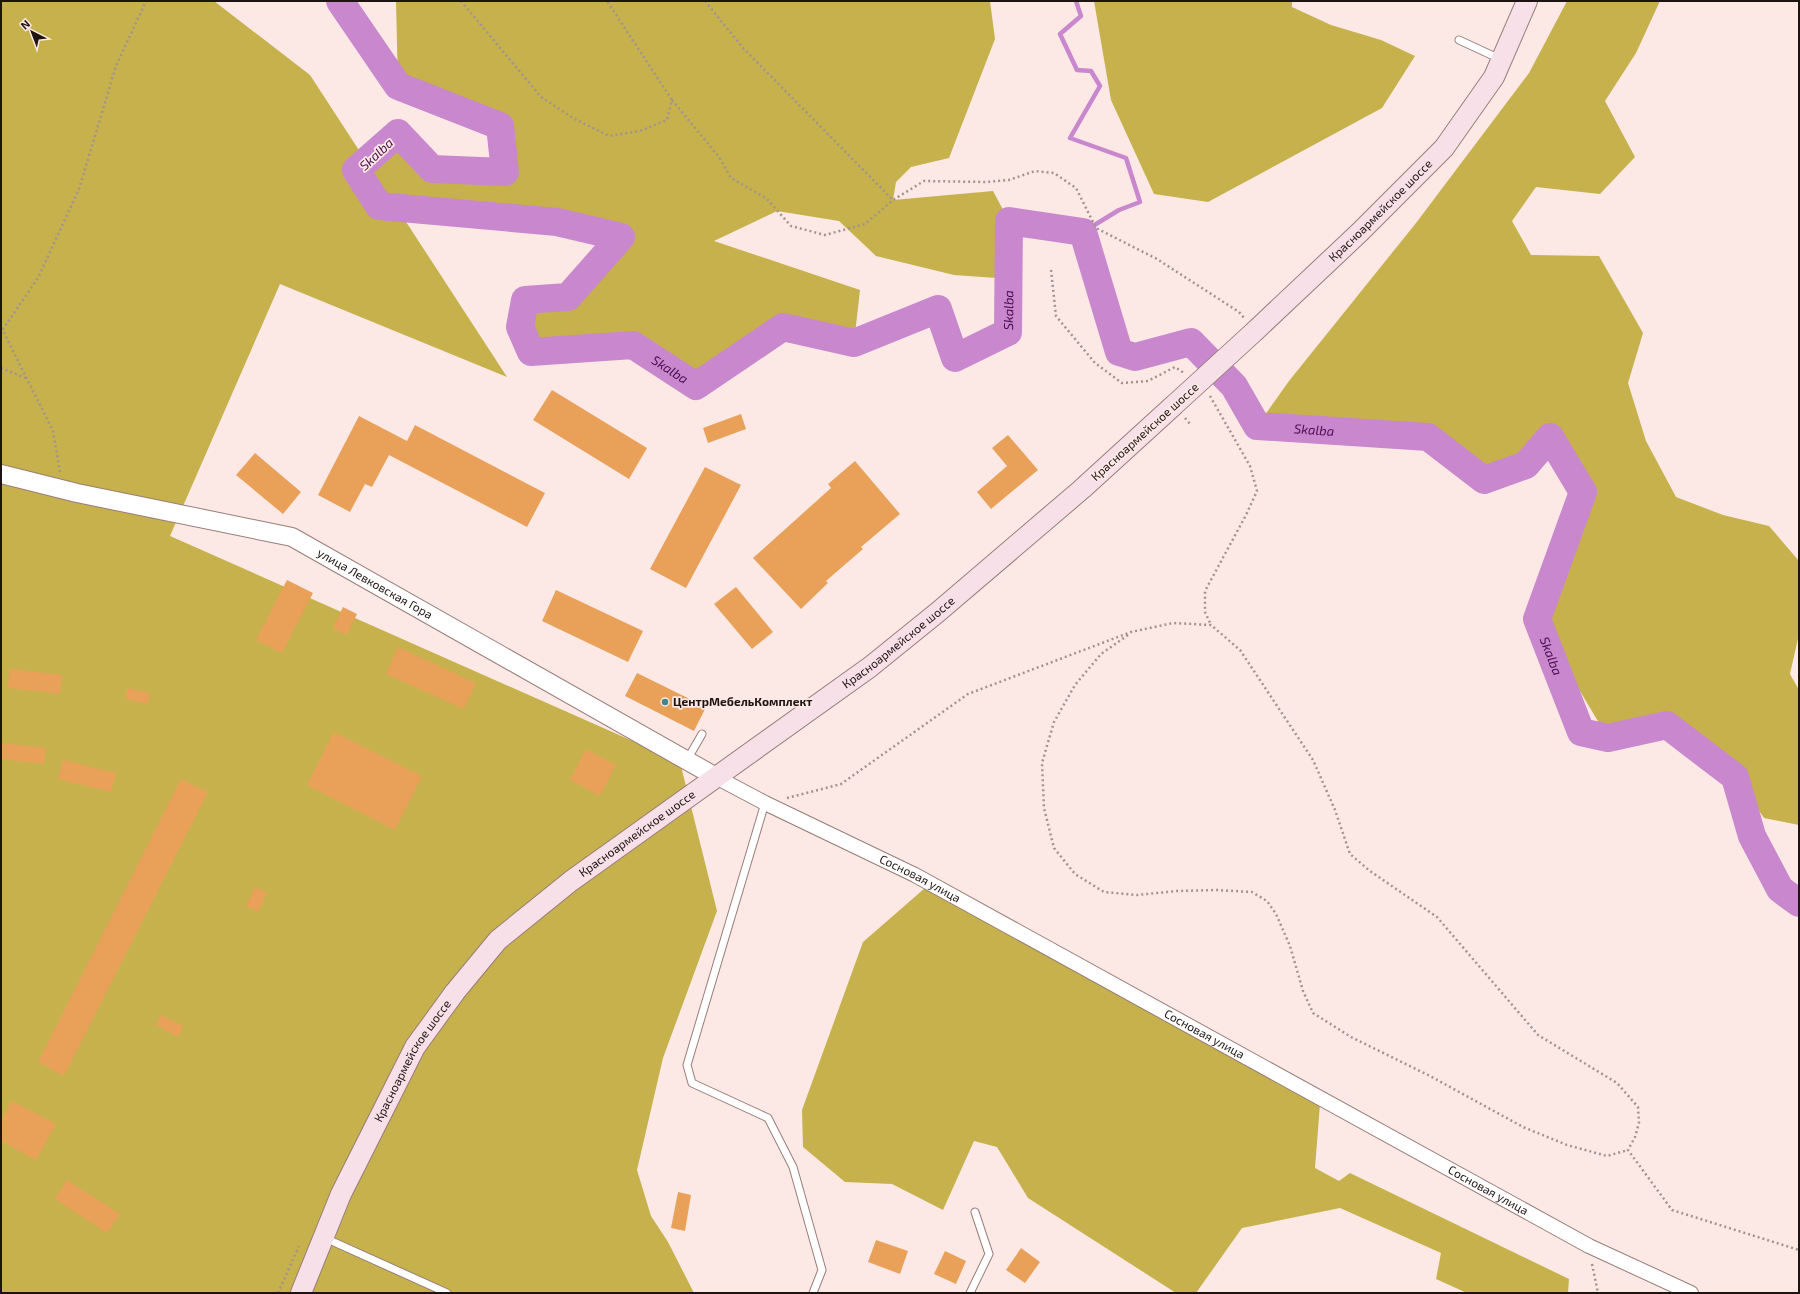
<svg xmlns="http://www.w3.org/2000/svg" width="1800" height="1294" font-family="'Exo 2',sans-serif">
	<rect width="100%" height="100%" fill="#fce9e5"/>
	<!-- forest -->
	<path fill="#c6b14c" d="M1,1H214L310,75L366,161L398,133L432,169L505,172L500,126L398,86L396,1H990L995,39L949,158L911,167L896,182L893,200L993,191L1009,221L996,278L954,275L876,256L839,221L777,211L714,241L860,290L854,343L783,327L696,386L633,345L531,352L520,327L525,300L568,297L621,237L557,222L397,208L507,377L280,284L170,536L680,762L717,911L663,1058L637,1170L651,1216L668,1242L694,1293H1Z
		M1094,1H1292V7L1331,25L1381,40L1415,56L1382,108L1208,202L1154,194L1111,100Z
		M1567,1H1660L1636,53L1605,101L1635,157L1600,194L1536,187L1512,221L1531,255L1599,256L1643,333L1628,383L1646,441L1676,497L1723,515L1769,526L1799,561V634L1790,674L1799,690V825L1764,818L1735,777L1667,725L1608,738L1537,619L1582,492L1550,438L1526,465L1484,480L1428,437L1257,426L1289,381L1416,223L1529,73Z
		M925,888L1320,1104L1315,1168L1339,1181L1350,1173L1569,1279L1568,1293H1467L1436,1279L1441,1253L1340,1208L1242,1228L1196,1293H1176L1028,1198L997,1147L974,1141L943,1210L892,1184L845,1182L803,1147L802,1110L863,942Z"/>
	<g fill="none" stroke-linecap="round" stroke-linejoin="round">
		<!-- stream -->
		<path stroke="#c987cd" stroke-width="4.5" d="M1076,1L1081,16L1060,34L1077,70L1091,71L1100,86L1070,138L1126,158L1140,202L1119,210L1083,232"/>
		<!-- river -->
		<path stroke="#c987cd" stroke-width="28" id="s1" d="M340,1L398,86L500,126L505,172L432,169L398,133L356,170L379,206L557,222L621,237L568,297L525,300L520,327L531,352L633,345L696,386L783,327L854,343L938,309L955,358L1008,332L1009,221L1083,232L1119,352L1135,357L1191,342L1234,386L1257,426L1428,437L1484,480L1526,465L1550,437L1583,492L1537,619L1581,732L1608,738L1667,725L1735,777L1752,836L1780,889L1799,903"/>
	</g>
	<!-- building -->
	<path fill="#e9a159" d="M552,390L647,448L629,479L533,420Z
		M741,414L746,429L708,443L703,428Z
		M359,416L407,441L415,425L545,493L527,527L389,455L372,487L365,484L350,512L318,495Z
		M1008,435L1038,470L991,509L977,492L1007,466L992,448Z
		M255,453L301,492L283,514L236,475Z
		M855,461L900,514L861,547L863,549L826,581L828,583L801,609L753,558L831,488L828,484Z
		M705,467L741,485L686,588L650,569Z
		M287,580L313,593L282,653L256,640Z
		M736,587L773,632L752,649L714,604Z
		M556,590L643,631L628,662L542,621Z
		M343,607L357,614L347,635L333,628Z
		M398,647L476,683L464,709L386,674Z
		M10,669L62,675L60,694L8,688Z
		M637,673L706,707L694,731L625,696Z
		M128,688L150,693L148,704L125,699Z
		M334,732L422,776L395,830L307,785Z
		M1,743L46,748L44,764L1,759Z
		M586,749L616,765L600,796L570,780Z
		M63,760L116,773L111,792L58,779Z
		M181,779L208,792L64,1076L38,1062Z
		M255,887L267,893L258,912L246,906Z
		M161,1015L183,1026L178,1037L156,1025Z
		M12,1101L56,1124L36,1160L1,1141V1120Z
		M67,1180L120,1214L107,1233L55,1199Z
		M678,1192L691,1195L685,1231L671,1228Z
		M876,1240L908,1251L900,1274L868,1262Z
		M1021,1248L1040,1262L1025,1283L1006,1270Z
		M945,1251L966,1261L956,1284L934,1274Z"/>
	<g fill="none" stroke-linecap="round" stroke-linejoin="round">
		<!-- service casing -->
		<g stroke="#997d78" stroke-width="9">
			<path id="service" d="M1459,40L1500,59
				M687,760L702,734
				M765,803L687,1065L692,1083L768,1118L793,1167L822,1270L813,1293
				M325,1238L447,1293
				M970,1293L989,1254L975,1212"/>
		</g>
		<!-- minor casing -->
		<g stroke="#997d78" stroke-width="16">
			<g id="minor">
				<path id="s2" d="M716,777L765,803L915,875L1589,1246L1691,1293"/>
			</g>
		</g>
		<!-- tertiary casing -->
		<g stroke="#997d78" stroke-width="20">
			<g id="tertiary">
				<path id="s3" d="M1,474L77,493L292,537L716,777"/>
			</g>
		</g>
		<!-- secondary casing -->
		<g stroke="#997d78" stroke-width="22">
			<g id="secondary">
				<path id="s4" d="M1255,331L1360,232L1444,148L1494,77L1527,1"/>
				<path id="s5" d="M301,1293L341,1194L415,1047L455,992L498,940L571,881L870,667L938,612L1082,489L1173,406"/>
			</g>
		</g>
		<!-- path -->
		<path stroke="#a2938f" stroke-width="2.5" stroke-dasharray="2 3" stroke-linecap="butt" d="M461,1L541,97L573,118L609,136L640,131L667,120L672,100L607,1
			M705,1L743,48L893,200
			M672,100L719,157L731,178L766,198L791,226L825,235L865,224L893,200L924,181L986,182L1009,180L1035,171L1054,173L1076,188L1096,228L1157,259L1239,312L1245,319
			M1051,270L1056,316L1095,363L1122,383L1148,381L1175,367L1184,373
			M1,368L28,379
			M1210,396L1250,466L1257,491L1246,515L1205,591V612L1211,625
			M1185,418L1191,425
			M60,472L53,431L1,327L3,329L38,278L79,189L116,66L146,1
			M1128,635L1101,654L1075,685L1054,722L1042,763L1044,808L1054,848L1075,874L1104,892L1137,895L1177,891L1216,890L1252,892L1267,901L1276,914L1290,946L1303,991L1313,1013L1351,1037L1430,1076L1523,1127L1567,1145L1607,1156L1628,1150
			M787,798L841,784L968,694L1131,632L1173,623L1211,625L1240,650L1313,760L1335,810L1350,854L1370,871L1437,917L1538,1035L1617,1083L1638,1107L1639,1123L1635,1137L1628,1150L1672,1210L1799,1250
			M1592,1264L1598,1293
			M278,1293L299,1246"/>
		<!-- service -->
		<use href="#service" stroke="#fff" stroke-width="7"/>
		<!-- minor -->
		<use href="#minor" stroke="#fff" stroke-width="14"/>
		<!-- tertiary -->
		<use href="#tertiary" stroke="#fff" stroke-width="18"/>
		<!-- secondary -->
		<use href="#secondary" stroke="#f7e0e8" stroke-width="20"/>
		<!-- secondary-bridge casing -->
		<g stroke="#997d78" stroke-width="22" stroke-linecap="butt">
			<path id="secondary-bridge" d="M1173,406L1255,331"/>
		</g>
		<!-- secondary-bridge -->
		<use href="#secondary-bridge" stroke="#f7e0e8" stroke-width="20"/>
	</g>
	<!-- markers -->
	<circle fill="#3f8788" stroke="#fce9e5" stroke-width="1.5" cx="665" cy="702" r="4"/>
	<g text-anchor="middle" stroke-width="3.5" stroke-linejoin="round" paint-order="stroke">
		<!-- street labels -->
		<g font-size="12" fill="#1d1311" stroke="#fce9e5">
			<text dy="4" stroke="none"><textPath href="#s4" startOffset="174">Красноармейское шоссе</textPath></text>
			<text transform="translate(1145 432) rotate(-42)" y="4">Красноармейское шоссе</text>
			<text dy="4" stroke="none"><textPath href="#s3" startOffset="393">улица Левковская Гора</textPath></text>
			<text dy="4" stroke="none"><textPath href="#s5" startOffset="906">Красноармейское шоссе</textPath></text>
			<text dy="4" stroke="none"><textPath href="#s5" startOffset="582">Красноармейское шоссе</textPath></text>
			<text dy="4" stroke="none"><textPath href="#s2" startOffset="228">Сосновая улица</textPath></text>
			<text dy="4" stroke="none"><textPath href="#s2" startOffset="552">Сосновая улица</textPath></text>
			<text dy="4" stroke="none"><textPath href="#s5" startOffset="258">Красноармейское шоссе</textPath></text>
			<text dy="4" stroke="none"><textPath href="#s2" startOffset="876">Сосновая улица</textPath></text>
		</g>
		<!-- poi labels -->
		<g font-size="12" font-weight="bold" fill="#1d1311" stroke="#fce9e5" text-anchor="start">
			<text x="673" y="706">ЦентрМебельКомплект</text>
		</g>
		<!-- water labels -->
		<g font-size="13" font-style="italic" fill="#4a0d4f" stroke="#fce9e5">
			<text transform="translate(376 154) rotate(-43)" y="5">Skalba</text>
			<text dy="5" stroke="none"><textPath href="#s1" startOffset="1481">Skalba</textPath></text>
			<text dy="5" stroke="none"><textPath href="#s1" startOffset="1049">Skalba</textPath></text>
			<text dy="5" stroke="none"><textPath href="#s1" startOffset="2010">Skalba</textPath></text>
			<text dy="5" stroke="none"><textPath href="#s1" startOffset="2515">Skalba</textPath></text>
		</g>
	</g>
	<!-- border -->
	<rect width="1800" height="1294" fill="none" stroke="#1d1311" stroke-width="4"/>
	<!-- north arrow -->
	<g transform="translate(32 32) rotate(318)" stroke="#fce9e5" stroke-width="3" paint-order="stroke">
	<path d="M0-3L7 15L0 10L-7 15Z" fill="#1d1311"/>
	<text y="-6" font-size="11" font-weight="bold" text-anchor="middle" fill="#1d1311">N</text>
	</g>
</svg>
